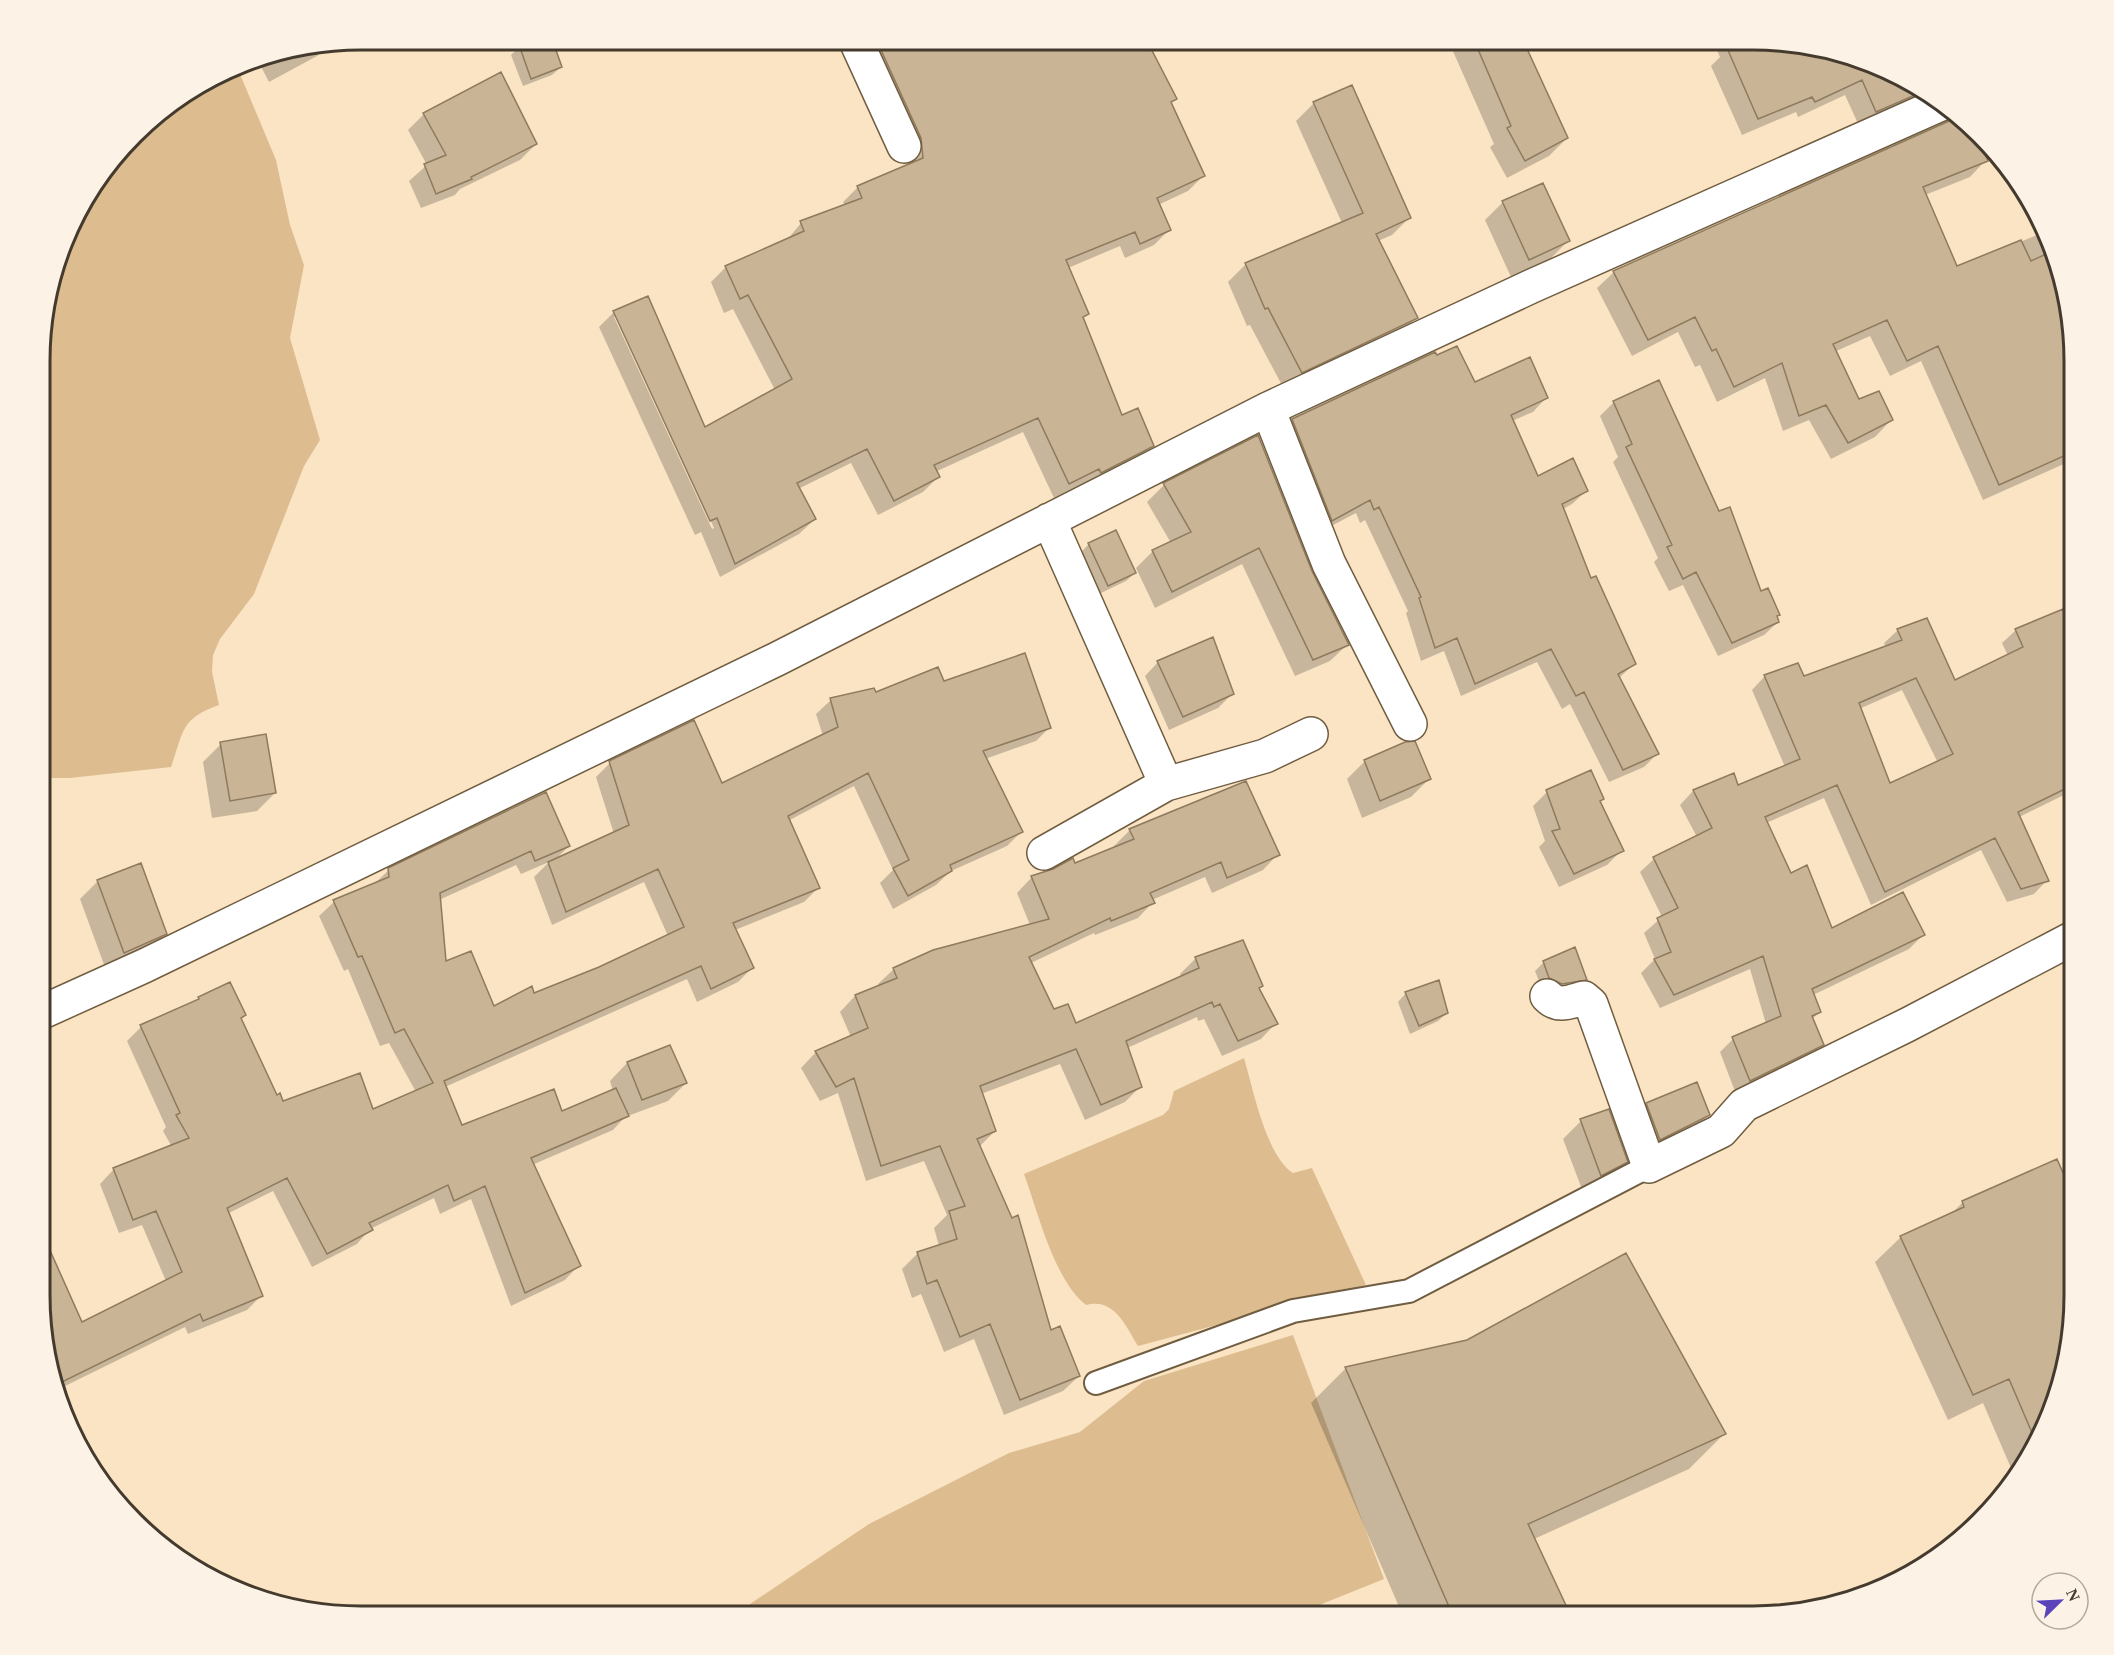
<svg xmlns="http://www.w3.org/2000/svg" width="2114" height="1655" font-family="Georgia,serif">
	<rect width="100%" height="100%" fill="#fae4c4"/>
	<!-- green -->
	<path fill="#ddbd90" d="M237,67L276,160L290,225L304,265L290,338L320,440L304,466L254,594L220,639L213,655L212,672L219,705C180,719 184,731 171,767L70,778H41L42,318L82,200L149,119Z
		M1244,1058C1253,1088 1266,1156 1293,1173L1312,1168L1366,1285L1138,1346C1126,1326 1114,1297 1086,1305C1054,1280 1038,1212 1024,1174L1163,1115L1169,1109L1174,1091Z
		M1293,1335L1384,1579L1292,1616H740L747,1606L869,1524L1009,1453L1080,1432L1144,1381Z"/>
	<!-- shadow -->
	<path fill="#0003" fill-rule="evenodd" d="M540,39L561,67L552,75L523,86L511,55L519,47Z
		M853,39H1138L1175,98L1170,103L1203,176L1188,191L1158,205L1169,230L1154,245L1125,258L1120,246L1068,268L1088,314L1082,319L1121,417L1153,445L1137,461L1085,487L1084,483L1054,498L1023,432L935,472L938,477L923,492L878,515L851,463L798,489L815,519L799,534L720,577L701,532L695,535L599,327L614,312L704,429L775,390L733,309L724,313L711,282L726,267L787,240L801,223L845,206L843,202L858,187L908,166L907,154ZM614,317H618L714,528L712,529Z
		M1448,40H1522L1567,138L1549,156L1507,178L1490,147L1494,144Z
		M1712,40H1774L1877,64L1966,119L1972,126L1986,160L1970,177L1925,195L1956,268L2047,231L2050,237L2075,360V459L1983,500L1921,361L1890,376L1870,336L1834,352L1858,401L1891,420L1875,437L1831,459L1809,420L1783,431L1765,378L1717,402L1700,365L1695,367L1678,332L1632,356L1597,288L1614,272L1944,123L1942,113L1860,128L1845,95L1798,117L1796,112L1742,135L1711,66L1720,57Z
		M330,44L317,56L269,82L256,57Z
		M1314,103L1410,217L1392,235L1378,241L1416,318L1398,336L1284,389L1250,325L1247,326L1228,282L1246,264L1342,223L1296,121Z
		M424,114L536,144L520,160L460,189L455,195L421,208L409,181L427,165L408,130Z
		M2020,184L2042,222L2037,224Z
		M1503,202L1568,241L1550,259L1511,277L1485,220Z
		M1475,384L1546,398L1533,412L1512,421L1537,478L1586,491L1572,504L1563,509L1591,580L1635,663L1619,678L1658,753L1644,767L1609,782L1570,704L1562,709L1537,662L1461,696L1444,651L1421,661L1406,613L1408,611L1365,520L1360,523L1356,513L1318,533L1279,434L1293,420Z
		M1614,402L1718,513L1761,592L1778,615L1776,617L1778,622L1764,635L1718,656L1683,585L1669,591L1654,562L1658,558L1613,462L1618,457L1600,416Z
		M1164,485L1310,571L1347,645L1330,661L1295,676L1242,564L1155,608L1136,568L1153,551L1171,543L1147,502Z
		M1089,544L1135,573L1126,581L1099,594L1080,553Z
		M1898,630L1954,682L2008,656L2002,643L2016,630L2075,641V799L2070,792L2019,817L2047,880L2034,894L2007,902L1981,850L1871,905L1824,798L1766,823L1790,875L1831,930L1923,935L1909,949L1813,995L1820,1012L1812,1019L1822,1044L1809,1058L1736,1094L1720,1052L1733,1039L1766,1024L1750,969L1660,1008L1641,973L1655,959L1644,933L1662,917L1640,872L1654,859L1697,837L1680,805L1693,791L1733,775L1737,787L1785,767L1752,690L1765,676L1803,678L1886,648L1884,643ZM1902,690L1938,763L1889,785L1859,709Z
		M1158,662L1232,694L1218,708L1169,730L1145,676Z
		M943,683L1050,727L1036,741L985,759L1021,832L1007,846L951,871L936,885L893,909L880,883L893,870L854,786L788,821L818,888L804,902L735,930L752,968L738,982L697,1002L687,979L445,1087L461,1127L561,1113L613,1091L610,1081L627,1063L670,1047L686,1083L668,1101L625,1117L613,1130L532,1165L579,1265L565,1280L511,1306L471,1199L440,1214L434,1198L370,1229L357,1244L312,1267L273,1191L227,1214L261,1296L247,1310L188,1334L185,1327L59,1389L40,1316V1251L46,1268L81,1324L166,1281L142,1225L119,1233L100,1184L114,1169L172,1147L163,1131L166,1127L127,1041L141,1027L194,1003L199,998L240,1019L276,1096L282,1103L373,1111L416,1092L389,1043L380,1046L348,969L344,971L319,916L334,902L374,884L389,870L569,846L554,861L614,834L596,777L610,763L722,785L823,736L816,714L831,700ZM549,862L534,877L552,925L644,882L668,936L599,968L493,1008L445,963L439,900L516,865L521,874Z
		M221,744L275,793L257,811L212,818L203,762Z
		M1365,761L1429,779L1411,797L1362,818L1347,779Z
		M1547,792L1599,802L1622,850L1607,865L1559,887L1539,847L1545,841L1533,806Z
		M1130,830L1278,854L1263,870L1212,893L1205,877L1152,900L1153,902L1138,918L1095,935L1094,933L1031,963L1054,1011L1075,1025L1181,977L1180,974L1196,958L1261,986L1258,989L1276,1023L1261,1039L1222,1056L1204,1019L1198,1021L1197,1017L1127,1048L1141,1086L1125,1102L1085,1120L1060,1064L981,1094L995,1131L979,1147L1050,1332L1079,1376L1063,1391L1004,1415L974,1339L944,1352L921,1294L912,1298L902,1269L918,1253L939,1246L934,1228L947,1215L924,1161L866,1181L838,1093L820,1101L801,1068L816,1052L851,1037L840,1012L855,996L879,987L878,984L894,969L1030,925L1017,893L1032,877L1074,865L1116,848L1114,846Z
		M98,881L165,934L147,952L106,970L80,899Z
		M2075,887V897L2071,890Z
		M1544,962L1585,979L1576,988L1541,986L1535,971Z
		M1406,993L1447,1013L1438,1021L1410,1034L1398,1002Z
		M1647,1104L1709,1114L1691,1132L1642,1157L1629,1122Z
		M1581,1121L1626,1162L1608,1180L1583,1192L1563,1139Z
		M2056,1161L2074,1202V1316L2050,1418L2014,1475L1983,1403L1948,1420L1875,1262L1901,1237L1951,1214L1963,1202Z
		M1346,1368L1724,1434L1689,1469L1534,1539L1569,1616H1403L1311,1403Z"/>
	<!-- building -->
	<path fill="#c9b495" stroke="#8e7a5d" stroke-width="1.5" fill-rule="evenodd" d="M536,39H552L562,67L531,79L519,45Z
		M876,39H1146L1177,99L1171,102L1205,176L1157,198L1171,230L1140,244L1135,232L1066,260L1089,314L1083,317L1122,415L1138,408L1154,446L1101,473L1099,469L1069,484L1038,418L934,465L940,477L894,501L867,449L797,483L816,519L735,564L717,518L710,521L613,311L648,296L705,427L792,379L748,295L740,299L725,266L804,231L800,221L862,198L857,186L923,158L921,138Z
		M1474,40H1523L1568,138L1525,161L1507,128L1511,126Z
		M1746,40H1774L1877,64L1922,92L1876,112L1862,80L1815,102L1812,97L1758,119L1727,48Z
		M501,72L537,144L471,177L472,179L436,194L424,164L446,155L423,113Z
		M1352,85L1411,218L1376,234L1418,318L1302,373L1268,308L1265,309L1245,263L1363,213L1313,102Z
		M1957,114L1975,129L1988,161L1923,187L1957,266L2021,240L2031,261L2053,251L2075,360V451L1999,485L1938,346L1907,361L1887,320L1833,344L1859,399L1879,391L1893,420L1848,443L1826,405L1799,416L1782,363L1734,387L1716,349L1712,351L1695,317L1648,340L1613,271L1949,121Z
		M1543,183L1570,241L1529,260L1502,201Z
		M1457,346L1475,382L1530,357L1548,398L1511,415L1538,476L1573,458L1588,491L1562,504L1591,578L1596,576L1636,664L1618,674L1659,754L1623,770L1584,692L1576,696L1551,649L1475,684L1457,638L1435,648L1419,598L1421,597L1379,507L1374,510L1370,500L1332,521L1292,419L1435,352L1437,355Z
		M1659,380L1719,511L1730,507L1761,591L1768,588L1780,615L1777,616L1779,622L1732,643L1696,572L1683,579L1667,547L1672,545L1626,447L1632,444L1613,401Z
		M1258,435L1312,571L1349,645L1313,660L1259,548L1172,592L1152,550L1191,532L1163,483Z
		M1116,530L1136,573L1108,586L1088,543Z
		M2063,609L2075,636V784L2018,812L2049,881L2021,889L1995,838L1885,892L1837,785L1765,817L1791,873L1807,865L1832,928L1903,892L1925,935L1812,989L1821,1012L1812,1016L1824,1045L1750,1081L1732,1037L1781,1016L1763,956L1674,995L1654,959L1671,952L1657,918L1678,908L1653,857L1712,828L1693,790L1734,773L1738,785L1800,759L1764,675L1798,663L1804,676L1902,640L1897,629L1927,618L1955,680L2023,647L2015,629ZM1916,678L1953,754L1890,783L1859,703Z
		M1213,637L1234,694L1183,717L1157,661Z
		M1025,653L1051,728L983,751L1023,832L950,865L952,871L908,896L893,868L909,860L868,773L788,816L820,888L733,923L754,968L711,989L701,966L444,1081L462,1125L554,1089L562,1111L616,1088L629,1116L531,1158L581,1266L525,1293L485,1186L454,1201L448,1185L369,1223L373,1230L327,1254L287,1178L227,1208L263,1296L203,1321L200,1314L58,1384L40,1316V1228L82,1322L182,1272L156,1211L133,1220L113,1168L189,1138L176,1115L180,1113L140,1025L199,999L198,997L230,982L246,1015L241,1018L277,1095L280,1093L283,1101L360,1073L373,1109L433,1083L404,1029L395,1033L362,956L358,957L333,900L389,877L388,868L546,792L570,846L535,861L531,851L440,893L446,961L471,951L494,1006L532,986L534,993L599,967L684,927L658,869L566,912L548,862L629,825L609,761L694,720L722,783L838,727L830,698L874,688L876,692L938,667L944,681Z
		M266,734L276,793L230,801L220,742Z
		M1415,741L1431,779L1380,801L1364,760L1405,742Z
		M1591,770L1604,799L1600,801L1624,851L1574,874L1552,831L1560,829L1546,790Z
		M1246,781L1280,855L1227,878L1221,862L1150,893L1155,903L1111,921L1110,918L1029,957L1054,1009L1068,1004L1076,1023L1199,968L1195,957L1243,940L1263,986L1259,988L1278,1024L1238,1041L1220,1004L1214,1007L1212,1002L1126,1041L1142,1087L1101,1105L1076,1049L980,1086L996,1131L977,1139L1012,1218L1018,1215L1051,1330L1060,1326L1080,1376L1020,1400L990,1324L960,1337L937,1280L927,1284L917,1252L957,1239L949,1211L965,1206L940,1146L881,1166L854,1078L836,1087L815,1051L868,1028L855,995L897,978L893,968L933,950L1049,919L1031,876L1053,869L1073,858L1075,863L1134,839L1129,829Z
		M141,863L167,934L124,953L97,880Z
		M1575,947L1587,980L1562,984L1549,978L1543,961Z
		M1439,980L1448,1013L1419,1026L1405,992Z
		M670,1045L687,1083L642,1100L627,1062Z
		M1697,1082L1710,1115L1660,1140L1646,1103Z
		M1609,1109L1628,1162L1601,1176L1580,1119Z
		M2057,1159L2074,1198V1316L2050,1418L2036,1442L2009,1379L1973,1395L1900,1236L1964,1207L1962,1201Z
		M1626,1253L1726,1434L1528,1524L1571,1616H1453L1345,1367L1467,1340Z"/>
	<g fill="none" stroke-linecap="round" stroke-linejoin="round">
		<!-- lane casing -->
		<g stroke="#705d41" stroke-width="26">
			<path id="lane" d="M1096,1383L1293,1311L1409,1291L1649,1166"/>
		</g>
		<!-- street casing -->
		<g stroke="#705d41" stroke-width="36">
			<path id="street" d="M855,39L904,146
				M1268,409L1329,564L1410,724
				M1166,784L1265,756L1311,734
				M1044,853L1166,784L1049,520
				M1547,996C1558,1008 1569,1002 1584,998L1591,1004L1649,1166L1721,1131L1744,1105L1907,1025L2075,937
				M40,1013L144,966L777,659L1268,409L1532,286L1941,104"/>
		</g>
		<!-- lane -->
		<use href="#lane" stroke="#fff" stroke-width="22"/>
		<!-- street -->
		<use href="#street" stroke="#fff" stroke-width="33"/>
	</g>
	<!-- crop -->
	<path d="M0 0H2114V1655H0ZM361 50H1753A311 311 0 0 1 2064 361V1295A311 311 0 0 1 1753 1606H361A311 311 0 0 1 50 1295V361A311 311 0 0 1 361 50Z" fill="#fcf3e6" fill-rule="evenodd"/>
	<path fill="none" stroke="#443b2e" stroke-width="3" d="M361 50H1753A311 311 0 0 1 2064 361V1295A311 311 0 0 1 1753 1606H361A311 311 0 0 1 50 1295V361A311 311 0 0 1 361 50Z"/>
	<!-- north arrow -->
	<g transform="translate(2060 1601) rotate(66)"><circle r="28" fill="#fcf3e6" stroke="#b2a99c" stroke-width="1.5"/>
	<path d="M0-4.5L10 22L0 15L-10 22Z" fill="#5a43bb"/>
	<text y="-9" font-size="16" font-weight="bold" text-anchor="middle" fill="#443b2e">N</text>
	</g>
</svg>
